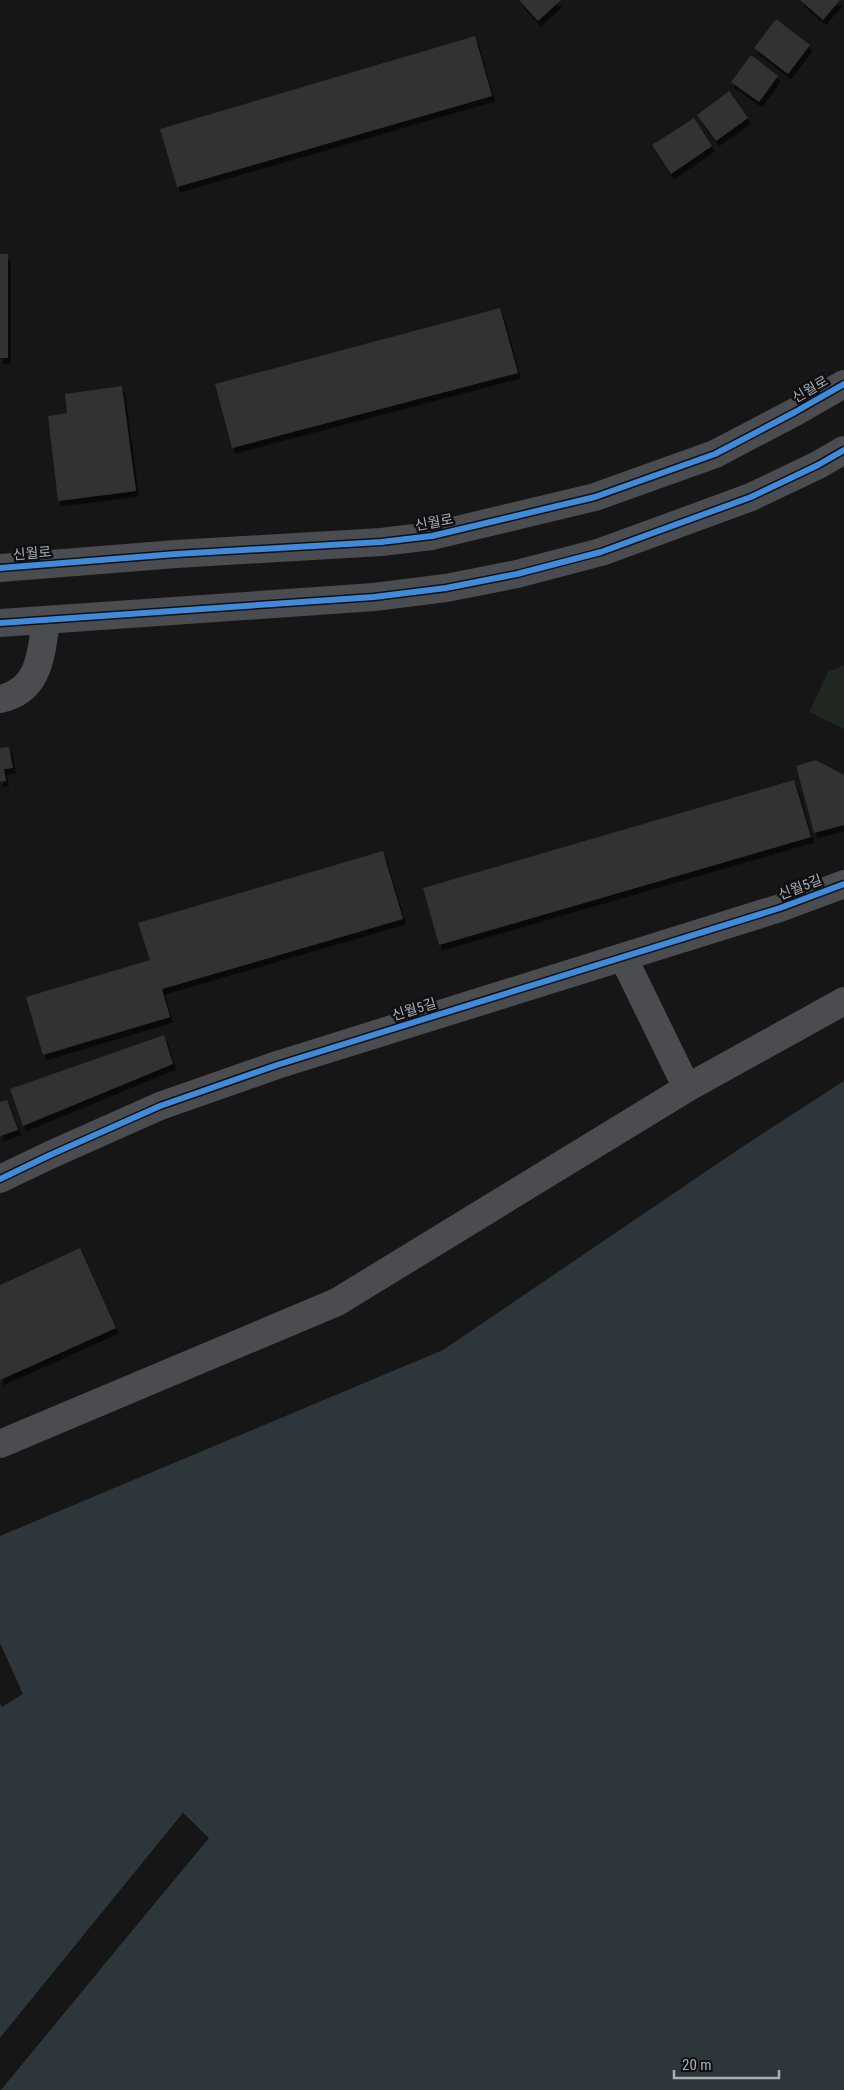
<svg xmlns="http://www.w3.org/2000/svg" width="844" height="2090" font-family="'Roboto Condensed','Noto Sans KR',sans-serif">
	<defs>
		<filter id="shadow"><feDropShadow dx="3" dy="5.5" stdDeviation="0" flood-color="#0009"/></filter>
	</defs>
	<rect width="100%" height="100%" fill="#161616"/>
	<!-- green -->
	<path fill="#202620" d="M844,665V729L809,712L828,672Z"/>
	<!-- water -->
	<path fill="#2d373b" d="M844,1081V2090H1L208,1838L183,1813L0,2038V1704L2,1707L23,1694L0,1643V1536L443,1350L739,1149Z"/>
	<!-- pier -->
	<path fill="#161616" d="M183,1813L209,1838L0,2090V2087L205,1838L183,1816L0,2041V2038Z"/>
	<!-- building -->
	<path fill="#303132" filter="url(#shadow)" d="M519,0H561L538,21Z
		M800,0H840L823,20Z
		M776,19L810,45L788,74L754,48Z
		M475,36L492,96L177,187L160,129Z
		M751,55L778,76L759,102L731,82Z
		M729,91L748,118L716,141L697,115Z
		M694,118L712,146L671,174L652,145Z
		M0,254H8V358H0Z
		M500,308L518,373L232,448L215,384Z
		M122,386L136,491L58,501L48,416L67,413L65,394Z
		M9,747L13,768L4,769L6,781L0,782V748Z
		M816,760L844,775V825L814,833L796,766Z
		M794,780L811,837L439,945L423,888Z
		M383,851L403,919L162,989L170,1017L43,1055L26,997L150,960L138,923Z
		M164,1035L173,1064L23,1126L10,1089Z
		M7,1100L18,1130L0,1136V1102Z
		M80,1248L116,1328L0,1380V1285Z"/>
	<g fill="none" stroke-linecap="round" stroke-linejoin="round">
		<!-- minor -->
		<path stroke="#4a4c4f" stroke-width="28" d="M0,568L176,554L381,542L432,536L595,497L715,454L795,412L844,384
			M0,623L374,597L446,588L517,574L601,552L751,497L818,465L844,450
			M0,699C40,691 41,654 46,620
			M623,957L687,1088
			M0,1179L50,1155L160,1106L277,1065L780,908L844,884
			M0,1444L337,1302L687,1088L844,1001"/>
		<!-- cycleway casing -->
		<g stroke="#101012" stroke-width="9">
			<path id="cycleway" d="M0,568L176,554L381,542L432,536L595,497L715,454L795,412L844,384
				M0,623L374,597L446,588L517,574L601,552L751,497L818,465L844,450
				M0,1179L50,1155L160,1106L277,1065L780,908L844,884"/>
		</g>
		<!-- cycleway -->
		<use href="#cycleway" stroke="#408adc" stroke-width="6"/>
	</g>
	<g text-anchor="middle" stroke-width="5" stroke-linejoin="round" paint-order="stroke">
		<!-- street labels -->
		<g font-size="14" fill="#a8aeb6" stroke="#101012">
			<text transform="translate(810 389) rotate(-30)" y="5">신월로</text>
			<text transform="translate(434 522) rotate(-11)" y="5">신월로</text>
			<text transform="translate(32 553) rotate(-5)" y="5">신월로</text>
			<text transform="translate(800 887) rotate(-21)" y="5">신월5길</text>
			<text transform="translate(414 1009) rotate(-17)" y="5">신월5길</text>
		</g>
	</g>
	<!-- scale -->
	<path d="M674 2070v8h105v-8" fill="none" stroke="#a8aeb6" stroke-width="2.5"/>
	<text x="682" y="2070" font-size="15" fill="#a8aeb6" stroke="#101012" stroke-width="4" paint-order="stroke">20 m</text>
</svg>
